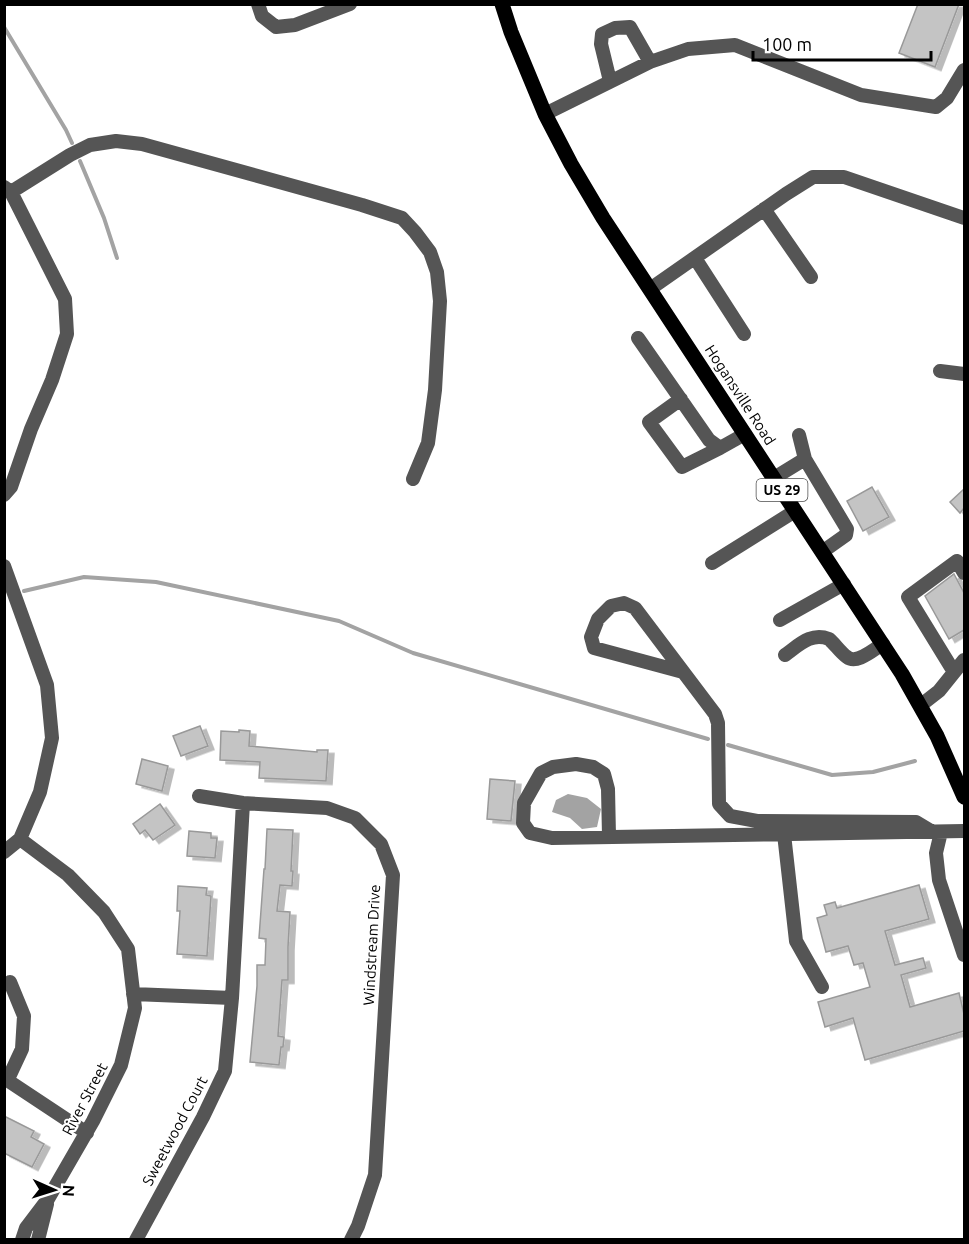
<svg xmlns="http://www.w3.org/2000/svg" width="969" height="1244" font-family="Ubuntu,sans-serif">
	<defs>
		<filter id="shadow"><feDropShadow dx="6" dy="3.5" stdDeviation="0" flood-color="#0004"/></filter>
	</defs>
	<rect width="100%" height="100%" fill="#fff"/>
	<!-- water -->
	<path fill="#a3a3a3" d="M568,794L587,798L601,809L597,827L582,829L570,818L552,812L556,800Z"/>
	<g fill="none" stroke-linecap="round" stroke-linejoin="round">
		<!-- stream -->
		<path stroke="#a3a3a3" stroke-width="4" d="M4,27L66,130L72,143
			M80,161L104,218L117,258
			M24,591L84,577L156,582L339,621L413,653L708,739
			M728,745L832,775L873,772L915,761"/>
	</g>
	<!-- building -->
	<path fill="#c4c4c4" stroke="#999" stroke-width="1.5" filter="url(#shadow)" d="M918,4H959L935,67L899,53Z
		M872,487L889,517L863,531L847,501Z
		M964,489V508L960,513L950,502Z
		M954,574L964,593V630L949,639L925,596Z
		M200,726L208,746L181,756L173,736Z
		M239,730L250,731L249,746L317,752V750H328L326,781L259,778L260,762L220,760L221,731L239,732Z
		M142,759L168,766L162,791L136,784Z
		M490,779L515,781L511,821L487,819Z
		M160,804L175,825L153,840L145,830L140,834L133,824Z
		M267,829L293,830L291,871H293L292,886L280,885L277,911L290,912L288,947V980H282L278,1036L284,1037L283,1047H281L279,1065L250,1062L257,986V965H265L266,939L259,938L264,869H265Z
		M189,831L211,833V838H217L215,858L187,856Z
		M919,885L929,919L885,931L895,965L923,958L926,968L901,975L910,1007L959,993L964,1014V1031L865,1060L853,1018L825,1027L818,1002L870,987L863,963L854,965L848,946L826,952L817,918L827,915L824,905L835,902L837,908Z
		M178,886L207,888L206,895L211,896L207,956L177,954L180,911H177Z
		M4,1116L34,1131L31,1137L44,1144L32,1167L4,1153Z"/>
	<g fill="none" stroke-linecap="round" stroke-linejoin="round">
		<!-- minor -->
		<path stroke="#555" stroke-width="14" d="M258,4L262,16L276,27L295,25L350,4
			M610,81L601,44L602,34L615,28L630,27L650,62
			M545,114L650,62L688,49L735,45L861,95L936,107L947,98L964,70
			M4,187L11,192L65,299L67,334L52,380L31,429L11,487L4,495
			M11,192L70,155L90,145L116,141L142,144L362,205L402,218L415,232L430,252L437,272L440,301L435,390L428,443L413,479
			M764,209L811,277
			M695,258L744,334
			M650,289L786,194L813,177H844L964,218
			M638,338L709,440L720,448L745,434
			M940,371L964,374
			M681,399L649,422L682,467L720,448
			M799,435L805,459L847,529L846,535L822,552
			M774,478L805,459
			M712,563L795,511
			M4,566L47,685L52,738L40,792L20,839L4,852
			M780,620L844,584
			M785,655C799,645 811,632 829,639C835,644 840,652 847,657C857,665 874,649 883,644
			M683,672L594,648L591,637L598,619L611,606L624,603L635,608L715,714L718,723L719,804L730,816L757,821L916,822L931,831
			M954,672L908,597L957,561L964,573
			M921,705L939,691L964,660
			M199,796L243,803L327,808L355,818L381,844L393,875L375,1175L358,1226L351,1240
			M941,832L936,853L939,880L964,955
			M784,834L796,941L822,987
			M609,836L608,789L604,774L593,767L576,764L553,767L541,773L524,803L523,823L530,833L552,838L964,831
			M20,839L68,875L104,912L128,949L135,1008L121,1065L93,1121L48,1199L26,1228L22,1240
			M133,994L232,998
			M4,1078L87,1133
			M8,1079L22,1049L24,1016L10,982
			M38,1240L47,1204
			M136,1240L203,1117L225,1071L232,998L243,803"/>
		<!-- major -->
		<path stroke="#000" stroke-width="15" d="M502,4L511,32L545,114L571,164L603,218L902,674L937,736L964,797"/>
	</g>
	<g text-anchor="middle" stroke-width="4.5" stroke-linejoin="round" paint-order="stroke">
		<!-- shield labels -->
		<rect fill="#fff" stroke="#4c4c4c" stroke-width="1.5" x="756.5" y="479" width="51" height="22" rx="4.5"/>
		<g font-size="14" font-weight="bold" fill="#000">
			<text x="782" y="495">US 29</text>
		</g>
		<!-- street labels -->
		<g font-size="15" fill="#000" stroke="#fff">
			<text transform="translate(740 395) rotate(57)" y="5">Hogansville Road</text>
			<text transform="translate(372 945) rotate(-87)" y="5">Windstream Drive</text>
			<text transform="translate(85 1099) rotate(-62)" y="5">River Street</text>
			<text transform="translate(175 1131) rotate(-62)" y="5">Sweetwood Court</text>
		</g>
	</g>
	<!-- border -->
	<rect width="969" height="1244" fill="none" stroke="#000000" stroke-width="12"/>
	<!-- north arrow -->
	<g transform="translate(54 1190) rotate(93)" stroke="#ffffff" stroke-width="4.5" paint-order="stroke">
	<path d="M0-4.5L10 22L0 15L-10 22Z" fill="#000000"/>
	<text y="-9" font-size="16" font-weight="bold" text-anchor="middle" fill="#000000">N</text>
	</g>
	<!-- scale -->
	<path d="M753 51v9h178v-9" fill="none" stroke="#000000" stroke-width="3"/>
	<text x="762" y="51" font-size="18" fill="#000000" stroke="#ffffff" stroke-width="4.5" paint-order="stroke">100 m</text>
</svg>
